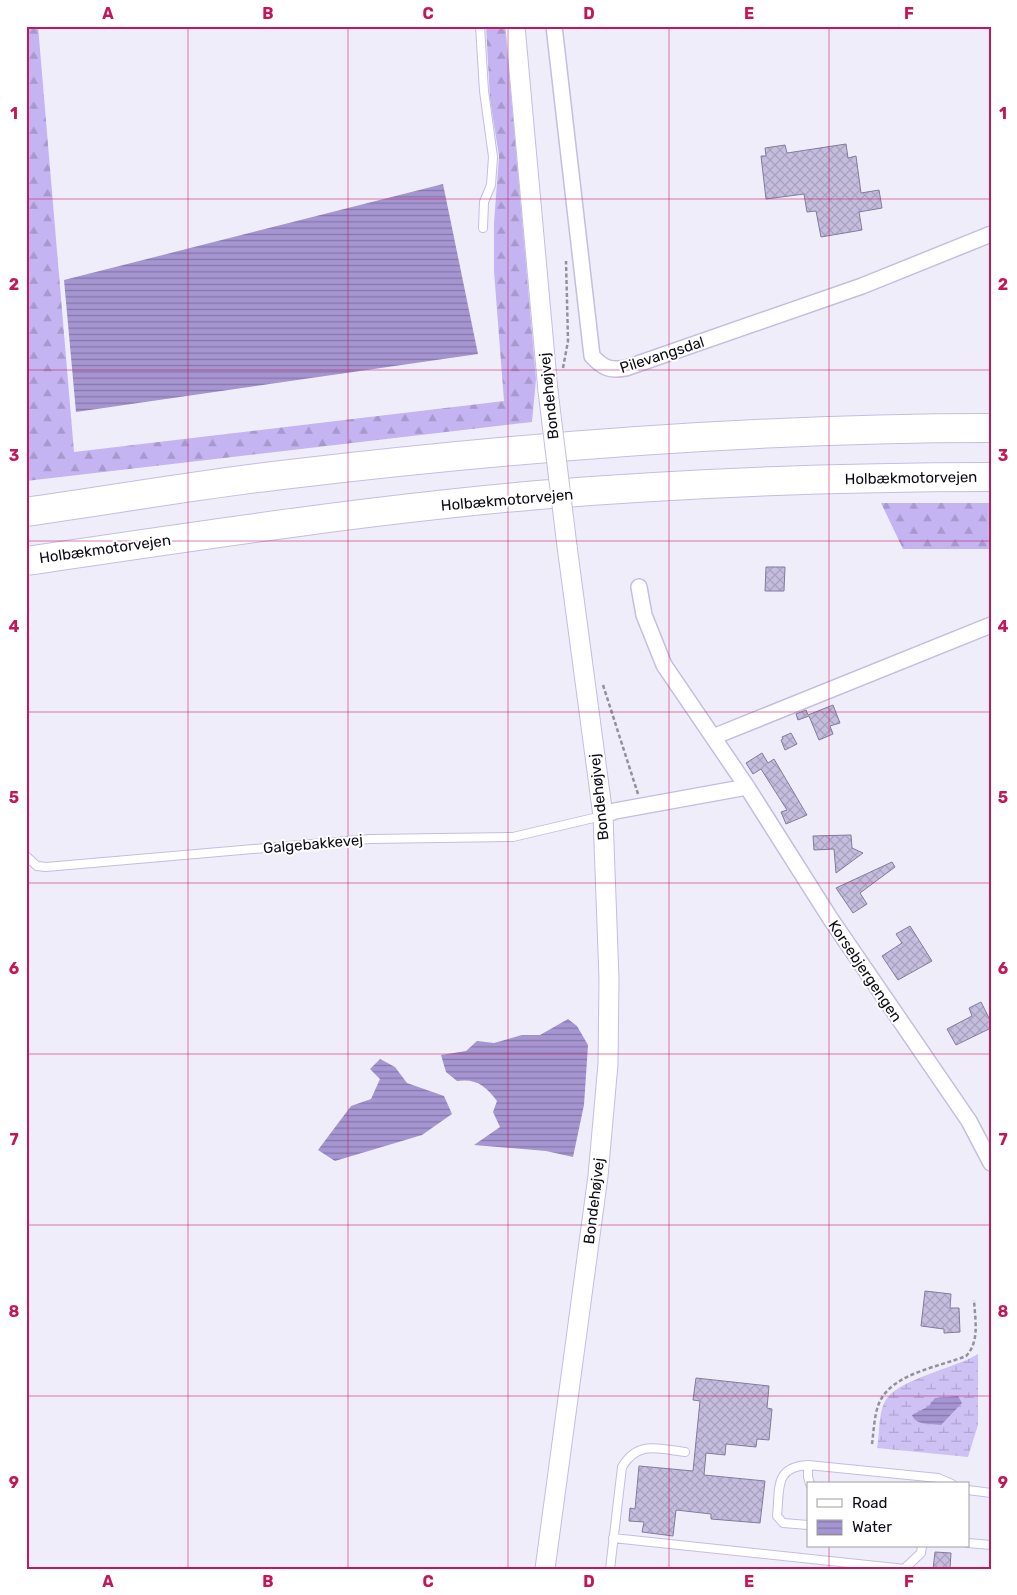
<svg xmlns="http://www.w3.org/2000/svg" width="1017" height="1595" font-family="Rubik,sans-serif">
	<defs>
		<pattern id="forest-firs" width="22" height="20" patternUnits="userSpaceOnUse" patternTransform="scale(1.25)"><rect width="22" height="20" fill="#c4b4f1"/><path d="M5 1l3.5 6h-7zM16 11l3.5 6h-7z" fill="#a799ce"/></pattern>
		<pattern id="wetland-marsh" width="20" height="14" patternUnits="userSpaceOnUse" patternTransform="scale(1.25)"><rect width="20" height="14" fill="#cec1f4"/><path d="M1 5h8M5 5V1M11 12h8M15 12V8" fill="none" stroke="#b0a4d0"/></pattern>
		<pattern id="water-rules" width="6" height="5" patternUnits="userSpaceOnUse" patternTransform="scale(1.25)"><rect width="6" height="5" fill="#a595d1"/><path d="M0 2.5h6" fill="none" stroke="#8578a8"/></pattern>
		<pattern id="building-cross-hatch" width="8" height="8" patternUnits="userSpaceOnUse" patternTransform="scale(1.25)"><rect width="8" height="8" fill="#c5bdde"/><path d="M0 0l8 8M0 8l8-8" fill="none" stroke="#a8a1be"/></pattern>
	</defs>
	<rect width="100%" height="100%" fill="#f0edfb"/>
	<!-- forest -->
	<path fill="url(#forest-firs)" d="M26,26H38L74,452L504,401L494,271V223L499,156L490,99L486,26H505L536,379L532,422L26,481Z
		M881,503H991V549H903Z"/>
	<!-- wetland -->
	<path fill="url(#wetland-marsh)" d="M978,1354V1425L968,1457L877,1448C880,1434 878,1417 884,1403C895,1379 954,1369 978,1354Z"/>
	<!-- water -->
	<path fill="url(#water-rules)" d="M443,184L478,354L76,412L64,280Z
		M568,1019L577,1026L588,1045L584,1105L573,1157L546,1151L474,1145L500,1127L493,1112L497,1101C486,1086 476,1078 457,1081L446,1072L441,1055L466,1051L477,1041L494,1043L522,1035H540Z
		M380,1059L395,1067L407,1083L444,1096L452,1114L422,1135L335,1161L318,1150L351,1106L371,1099L380,1079L370,1069Z
		M958,1396L962,1403L941,1425C930,1423 916,1426 912,1415L929,1406L935,1398Z"/>
	<!-- building -->
	<path fill="url(#building-cross-hatch)" stroke="#837b9a" d="M846,144L848,158L856,156L861,193L879,190L882,208L859,212L862,230L821,237L816,211L807,212L804,194L766,199L761,156H766L765,148L785,145L787,153Z
		M766,567H785L784,591H765Z
		M833,705L840,723L830,726L833,734L819,740L809,716L798,720L796,714L806,710L808,715Z
		M791,733L797,744L785,750L781,740L783,739L782,737Z
		M762,753L768,763L774,759L807,815L786,824L781,812L787,810L761,769L753,774L746,763Z
		M851,835L852,848L863,853L836,873L834,849L814,850L813,836Z
		M892,862L895,867L860,893L867,904L853,913L836,888Z
		M910,926L932,961L898,980L882,956L902,943L896,934Z
		M981,1002L991,1022V1028L956,1045L947,1029L972,1016L969,1008Z
		M925,1291L951,1294L950,1308H959L960,1332L944,1333V1329L921,1326Z
		M696,1378L769,1386L767,1408L772,1409L769,1440L757,1439L756,1447L726,1444L725,1455L706,1453L704,1475L765,1481L760,1523L711,1519V1514L676,1510L673,1536L642,1532L644,1522L629,1521L630,1508L635,1509L639,1466L693,1471L700,1401L693,1400Z
		M935,1552L951,1553L950,1569H933Z"/>
	<g fill="none" stroke-linecap="round" stroke-linejoin="round">
		<!-- service casing -->
		<g stroke="#c5bddf" stroke-width="10">
			<path id="service" d="M480,26L484,91L493,157L491,185L484,202L483,228
				M26,856L37,866L46,867L370,839L513,837L602,816
				M808,1465V1477L810,1484
				M968,1490L991,1493
				M808,1525L783,1523L777,1516C780,1488 774,1467 808,1465L938,1478L952,1484
				M613,1538L905,1569
				M968,1543L991,1545
				M905,1568L921,1553L922,1546
				M610,1569L622,1467C638,1440 659,1449 685,1452"/>
		</g>
		<!-- minor casing -->
		<g stroke="#c5bddf" stroke-width="18">
			<path id="minor" d="M554,26L592,356C603,368 610,371 626,368L862,286L991,234
				M639,587L644,615L664,665L747,787L830,918L969,1121L991,1163
				M713,737L991,625
				M603,816L615,811L747,787"/>
		</g>
		<!-- tertiary casing -->
		<g stroke="#c5bddf" stroke-width="21">
			<path id="tertiary" d="M515,26L548,391
				M545,1569L598,1176L608,1064L609,979L603,816L567,546"/>
		</g>
		<!-- motorway casing -->
		<g stroke="#c5bddf" stroke-width="30">
			<path id="motorway" d="M26,512C111,500 196,485 282,475C517,447 754,428 991,428
				M26,561C196,536 367,510 538,495C689,483 840,477 991,477"/>
		</g>
		<!-- path -->
		<path stroke="#93909d" stroke-width="2.5" stroke-dasharray="4 2.5" stroke-linecap="butt" d="M563,368L568,341L566,261
			M603,685L638,794
			M872,1444C874,1430 874,1414 880,1401C894,1373 939,1367 966,1356C980,1342 975,1319 974,1300"/>
		<!-- service -->
		<use href="#service" stroke="#fff" stroke-width="8"/>
		<!-- minor -->
		<use href="#minor" stroke="#fff" stroke-width="15"/>
		<!-- tertiary -->
		<use href="#tertiary" stroke="#fff" stroke-width="19"/>
		<!-- motorway -->
		<use href="#motorway" stroke="#fff" stroke-width="28"/>
		<!-- tertiary-bridge casing -->
		<g stroke="#c5bddf" stroke-width="21" stroke-linecap="butt">
			<path id="tertiary-bridge" d="M548,391L567,546"/>
		</g>
		<!-- tertiary-bridge -->
		<use href="#tertiary-bridge" stroke="#fff" stroke-width="19"/>
	</g>
	<!-- grid -->
	<path fill="none" stroke="#c2185b" stroke-width="1" stroke-opacity="0.55" d="M188,26V1569M348,26V1569M508,26V1569M669,26V1569M829,26V1484M26,199H991M26,370H991M26,541H991M26,712H991M26,883H991M26,1054H991M26,1225H991M26,1396H991M829,1546V1569"/>
	<g text-anchor="middle" stroke-width="4" stroke-linejoin="round" paint-order="stroke">
		<!-- street labels -->
		<g font-size="15" fill="#0d0a15" stroke="#fff">
			<text transform="translate(662 355) rotate(-18)" y="5">Pilevangsdal</text>
			<text transform="translate(549 396) rotate(-96)" y="5">Bondehøjvej</text>
			<text transform="translate(911 478) rotate(-1)" y="5">Holbækmotorvejen</text>
			<text transform="translate(507 500) rotate(-5)" y="5">Holbækmotorvejen</text>
			<text transform="translate(105 549) rotate(-8)" y="5">Holbækmotorvejen</text>
			<text transform="translate(599 797) rotate(-96)" y="5">Bondehøjvej</text>
			<text transform="translate(313 844) rotate(-5)" y="5">Galgebakkevej</text>
			<text transform="translate(865 971) rotate(56)" y="5">Korsebjergengen</text>
			<text transform="translate(594 1201) rotate(-83)" y="5">Bondehøjvej</text>
		</g>
	</g>
	<!-- border -->
	<rect width="1017" height="1595" fill="none" stroke="#ffffff" stroke-width="55"/>
	<!-- legend -->
	<rect x="807" y="1482" width="162" height="65" fill="#ffffff" stroke="#9e9da1"/>
	<rect x="817" y="1499" width="25" height="8" fill="#ffffff" stroke="#9e9da1"/>
	<text x="852" y="1508" font-size="15" fill="#0d0a15">Road</text>
	<rect x="817" y="1520" width="25" height="15" fill="url(#water-rules)" stroke="#9e9da1"/>
	<text x="852" y="1532" font-size="15" fill="#0d0a15">Water</text>
	<rect x="28" y="28" width="962" height="1540" fill="none" stroke="#c2185b" stroke-width="2"/>
	<g font-size="16" text-anchor="middle" font-weight="bold" fill="#c2185b">
		<text x="108" y="19">A</text>
		<text x="268" y="19">B</text>
		<text x="428" y="19">C</text>
		<text x="589" y="19">D</text>
		<text x="749" y="19">E</text>
		<text x="909" y="19">F</text>
		<text x="14" y="119">1</text>
		<text x="1003" y="119">1</text>
		<text x="14" y="290">2</text>
		<text x="1003" y="290">2</text>
		<text x="14" y="461">3</text>
		<text x="1003" y="461">3</text>
		<text x="14" y="632">4</text>
		<text x="1003" y="632">4</text>
		<text x="14" y="803">5</text>
		<text x="1003" y="803">5</text>
		<text x="14" y="974">6</text>
		<text x="1003" y="974">6</text>
		<text x="14" y="1145">7</text>
		<text x="1003" y="1145">7</text>
		<text x="14" y="1317">8</text>
		<text x="1003" y="1317">8</text>
		<text x="14" y="1488">9</text>
		<text x="1003" y="1488">9</text>
		<text x="108" y="1587">A</text>
		<text x="268" y="1587">B</text>
		<text x="428" y="1587">C</text>
		<text x="589" y="1587">D</text>
		<text x="749" y="1587">E</text>
		<text x="909" y="1587">F</text>
	</g>
</svg>
